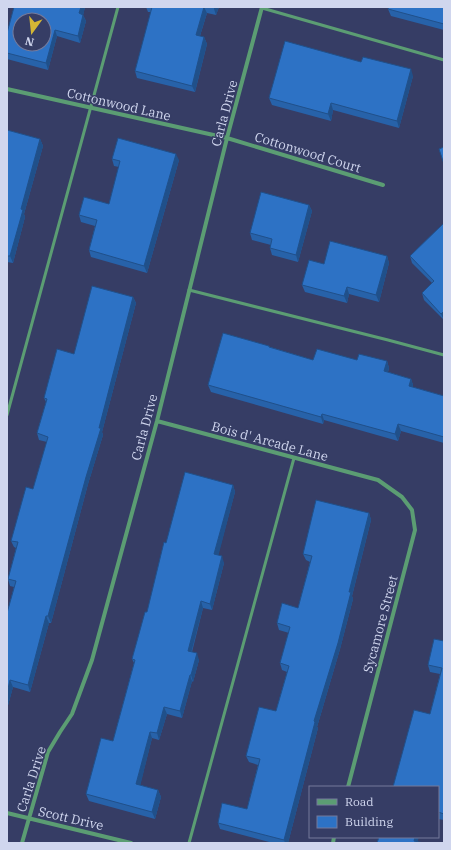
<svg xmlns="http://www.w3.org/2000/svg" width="451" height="850" font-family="'IBM Plex Serif',serif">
	<rect width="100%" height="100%" fill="#363d65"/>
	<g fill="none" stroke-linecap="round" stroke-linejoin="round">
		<!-- service -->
		<path stroke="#5b9d73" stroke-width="3" d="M262,8L444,60
			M189,290L388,340L444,355
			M7,415L118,7
			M189,843L294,458"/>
		<!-- minor -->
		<path stroke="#5b9d73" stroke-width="4" d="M7,89L227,138L383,185
			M157,421L378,480L402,497L412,510L415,530L348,787
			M7,813L131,843
			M22,843L48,752L60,732L72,714L92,660L157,421L227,138L262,7
			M333,843L334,837"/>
	</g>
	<!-- wall -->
	<path fill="#2762a9" d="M14,7H85L83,15L86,21L80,43L57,36L48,70L7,59V33Z
		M146,7H219L216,15L207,13L200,36L204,37L207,44L195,92L137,78L135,71L151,12H148Z
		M444,7V30L391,16L388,9Z
		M413,76L399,128L333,110L331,121L272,105L269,98Z
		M7,130L40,139L43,146L24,214L25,217L13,263L7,262Z
		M112,159L179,160L147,273L91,257L89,250L95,226L81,222L79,215L109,204L119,167L114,166Z
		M309,205L312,211L298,262L272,255L270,248L271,245L252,240L250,233Z
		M444,223V320L424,300L422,293L432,283L412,263L410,256Z
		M387,256L389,263L379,302L349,294L347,303L305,292L302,285L324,264Z
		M133,297L136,303L102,432L103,435L88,484L51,623H49L30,692L13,687L7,709V613L14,587L10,586L8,579L16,548L14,547L11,541L33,489L47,442L39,440L37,433L46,402L44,398L74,354Z
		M269,346L270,347L313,360H357L387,361L389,368L388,372L411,379L413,385V387L444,396V443L401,431L398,441L324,420L323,424L211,392L208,385Z
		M233,485L235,492L218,555L224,563L212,610L203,608L192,652L199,660L193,682L192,681L182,718L167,714L159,740L152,738L140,785L158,790L161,797L155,819L89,801L86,794L113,741L134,663L132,659L147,612L166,543Z
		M369,513L371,520L352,596L353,599L340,649L317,727L318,728L288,843H273L220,829L218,823L247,809L258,765L249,762L246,756L276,711L287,672L282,670L280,663L289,633L279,630L277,623L298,608L310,562L306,560L303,554Z
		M444,641V820L438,819V787L430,714L440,674L430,672L428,665Z"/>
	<!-- shaded-wall -->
	<path fill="#20508a" d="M81,7H85L82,20L79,13Z
		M204,7L207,13L198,42L196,35Z
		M214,7H219L216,15L214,9Z
		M83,15L86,21L80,43L78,36Z
		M55,30L57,36L48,70L46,63Z
		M204,37L207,44L195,92L192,86Z
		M411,69L413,76L399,128L397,121Z
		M331,103L333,110L331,121L328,114Z
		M40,139L43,146L24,214L25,217L13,263L10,256L21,209Z
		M176,154L179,160L147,273L144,266Z
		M309,205L312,211L298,262L296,255Z
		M387,256L389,263L379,302L376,295Z
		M347,287L349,294L347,303L344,296Z
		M133,297L136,303L102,432L103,435L88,484L51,623L48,616Z
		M444,311V320L441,314Z
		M387,361L389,368L386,378L384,371Z
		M411,379L413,385L411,393L409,386Z
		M322,414L324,420L323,424L321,417Z
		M398,424L401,431L398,441L395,434Z
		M233,485L235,492L217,561L214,554Z
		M369,513L371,520L352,596L353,599L340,649L317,727L318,728L288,843H285L284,840L314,721L349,592Z
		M222,556L224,563L212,610L210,604Z
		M201,601L203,608L190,657L188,651Z
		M46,616L49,623L30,692L28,685Z
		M197,653L199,660L193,682L191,675Z
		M190,675L192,681L182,718L180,711Z
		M10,680L13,687L7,709V693Z
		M164,707L167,714L159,740L157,733Z
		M150,732L152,738L139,791L136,784Z
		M158,790L161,797L155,819L152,812Z
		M415,837H419L417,843L414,841Z"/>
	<!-- building -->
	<path fill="#2d72c5" stroke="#20508a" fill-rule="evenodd" d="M14,7H81L79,13L83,15L78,36L55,30L46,63L7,53V33ZM20,20H44V44H20Z
		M152,7H204L196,35L204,37L192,86L135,71Z
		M389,7H444V24L388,9Z
		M285,41L361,62L363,57L411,69L397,121L331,103L328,114L269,98Z
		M7,130L40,139L21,209L23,210L10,256H7Z
		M118,138L176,154L144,266L89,250L97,220L79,215L84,197L109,204L120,161L112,159Z
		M444,147V164L439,149Z
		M261,192L309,205L296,255L270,248L272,239L250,233Z
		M444,223V311L441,314L422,293L434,281L410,256Z
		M330,241L387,256L376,295L347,287L344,296L302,285L309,260L324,264Z
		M92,286L133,297L99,428H101L86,477L48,616H46L28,685L10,680L7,693V613L16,581L8,579L18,542L11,541L26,487L33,489L48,437L37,433L47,399L44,398L57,349L74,354Z
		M223,333L269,346V347L313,360L317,349L357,360L359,354L387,361L384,371L411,379L409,386L444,396V437L398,424L395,434L322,414L321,417L208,385Z
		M185,472L233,485L214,554L222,556L210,604L201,601L188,651L197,653L191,675H190L180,711L164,707L157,733L150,732L136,784L158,790L152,812L86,794L101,738L113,741L135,660L132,659L145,612H147L164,542L166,543Z
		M316,500L369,513L349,592H351L338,643L314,721L315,722L284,840L218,823L222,803L247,809L260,759L246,756L259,707L276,711L289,666L280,663L290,627L277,623L282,603L298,608L312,556L303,554Z
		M434,639L444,641V814L438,812V787H393L414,710L430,714L442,668L428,665Z
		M379,837H415L414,841L424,843H377Z"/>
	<g text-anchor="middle" stroke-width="3" stroke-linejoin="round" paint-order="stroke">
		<!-- street labels -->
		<g font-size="13" fill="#d0d6ee" stroke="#363d65">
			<text transform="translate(119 104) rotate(13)" y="5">Cottonwood Lane</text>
			<text transform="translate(224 113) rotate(-75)" y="5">Carla Drive</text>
			<text transform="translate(308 152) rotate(17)" y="5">Cottonwood Court</text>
			<text transform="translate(144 427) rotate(-75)" y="5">Carla Drive</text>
			<text transform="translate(270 441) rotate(15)" y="5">Bois d' Arcade Lane</text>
			<text transform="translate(380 624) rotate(-75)" y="5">Sycamore Street</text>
			<text transform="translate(31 779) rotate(-72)" y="5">Carla Drive</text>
			<text transform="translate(71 818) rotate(13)" y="5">Scott Drive</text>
		</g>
	</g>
	<!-- border -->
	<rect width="451" height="850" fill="none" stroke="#d0d6ee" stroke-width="16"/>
	<!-- legend -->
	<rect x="309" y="786" width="130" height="52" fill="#363d65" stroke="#747a9c"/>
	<rect x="317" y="799" width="20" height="6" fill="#5b9d73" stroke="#747a9c"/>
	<text x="345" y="806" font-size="12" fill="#d0d6ee">Road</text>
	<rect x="317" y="816" width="20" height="12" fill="#2d72c5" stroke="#747a9c"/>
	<text x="345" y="826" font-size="12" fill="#d0d6ee">Building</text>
	<!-- north arrow -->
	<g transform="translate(32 32) rotate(195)"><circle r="19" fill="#363d65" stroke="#747a9c"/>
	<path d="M0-3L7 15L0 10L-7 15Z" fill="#d4b635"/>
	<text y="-6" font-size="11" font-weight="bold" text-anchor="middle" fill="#d0d6ee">N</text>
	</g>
</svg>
